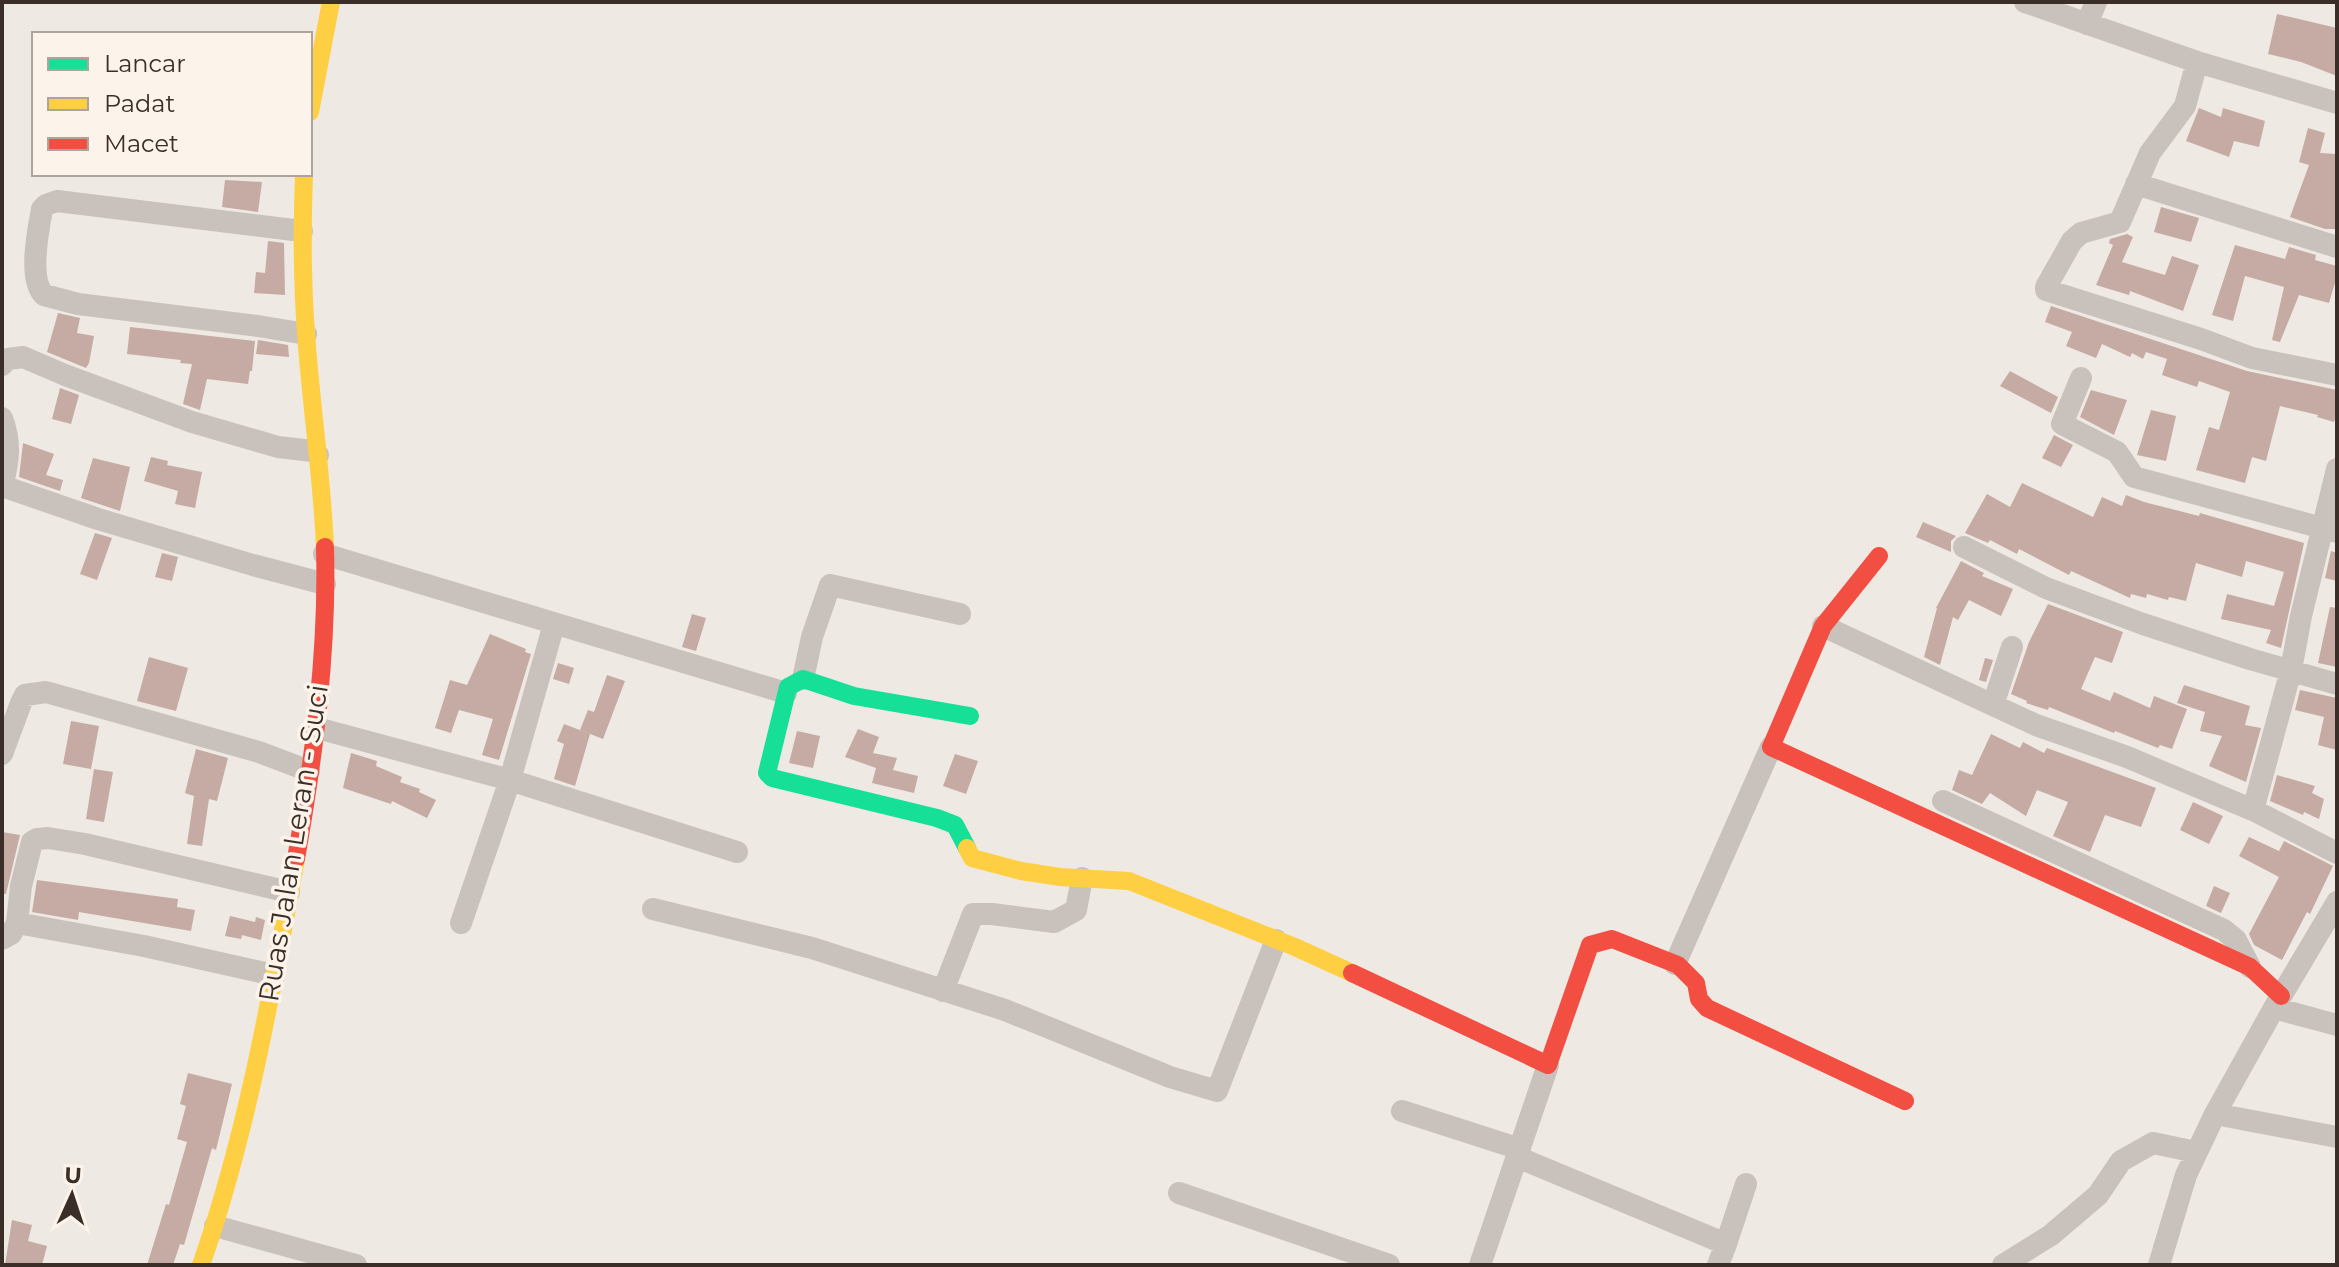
<svg xmlns="http://www.w3.org/2000/svg" width="2339" height="1267" font-family="Montserrat,sans-serif">
	<rect width="100%" height="100%" fill="#efe9e3"/>
	<!-- building -->
	<path fill="#c5aba3" d="M2277,14L2337,28V76L2301,62L2268,54Z
		M2199,108L2221,117L2223,108L2265,121L2259,147L2234,141L2229,157L2186,141Z
		M2308,128L2325,133L2320,153L2337,154V229H2325L2290,217L2309,165L2299,162Z
		M225,180L262,182L258,212L222,207Z
		M2161,207L2199,218L2191,242L2154,232Z
		M2127,234L2133,237L2122,262L2165,275L2172,256L2199,265L2183,311L2130,291L2129,295L2096,285L2113,245L2109,243L2110,239Z
		M268,241L284,243L285,295L254,293L256,272L265,273Z
		M2235,245L2285,259L2289,247L2316,255L2315,260L2337,266V276L2329,303L2299,295L2280,342L2272,340L2284,287L2245,276L2233,321L2212,315Z
		M2051,306L2247,371L2337,390V412L2334,422L2317,417L2318,415L2280,406L2266,461L2252,457L2245,483L2196,470L2209,427L2219,430L2230,392L2199,381L2197,387L2162,375L2167,359L2146,352L2143,359L2132,353L2130,357L2102,344L2096,358L2066,346L2072,332L2045,322Z
		M58,313L80,318L77,333L94,336L89,363L86,368L47,352Z
		M130,327L255,341L252,371H250L248,384L207,379L200,410L183,404L192,364L180,363L181,360L127,354Z
		M258,340L288,345L289,357L256,354Z
		M2010,371L2058,397L2051,413L2000,386Z
		M60,388L79,395L71,424L52,419Z
		M2091,390L2127,400L2114,435L2080,417Z
		M2151,410L2176,416L2166,461L2137,455Z
		M2054,435L2073,445L2061,467L2042,458Z
		M23,443L54,454L46,475L63,480L60,491L19,477Z
		M151,457L168,461L167,465L202,472L195,508L175,504L178,491L144,481Z
		M93,458L130,467L120,511L81,498Z
		M2022,483L2093,517L2102,497L2122,506L2126,495L2144,502L2199,516L2200,513L2304,543L2281,648L2266,643L2271,630L2221,619L2227,594L2274,606L2284,572L2246,561L2242,577L2196,563L2186,601L2169,597L2168,600L2147,594L2146,598L2131,594L2130,598L2071,571L2069,575L2019,549L2017,554L1990,540L1988,543L1965,533L1987,494L2010,507Z
		M1923,522L1956,536L1951,541V552L1916,537Z
		M95,533L112,538L97,580L80,574Z
		M2331,551L2337,553V581L2325,578Z
		M162,553L178,557L172,581L155,577Z
		M1961,561L1984,573L1982,576L2013,589L2001,616L1969,600L1958,620L1953,617L1940,665L1924,657L1937,608H1936Z
		M2048,604L2123,632L2112,663L2095,657L2081,689L2110,701L2114,692L2150,708L2154,696L2187,709L2172,749L2160,745L2158,748L2115,731L2114,733L2049,707L2048,710L2026,703L2027,701L2011,694L2029,642Z
		M2330,607L2337,608V667L2318,663Z
		M692,614L706,618L696,651L682,647Z
		M490,634L526,649L525,652L531,654L499,760L482,755L493,719L459,710L451,733L435,728L450,680L467,685Z
		M149,657L188,668L176,711L137,701Z
		M1985,658L1993,660L1986,682L1979,680Z
		M558,663L574,668L569,684L553,679Z
		M607,675L625,681L603,739L580,730L588,710L594,712Z
		M2184,685L2250,706L2245,725L2261,728L2246,782L2209,766L2222,736L2200,731L2205,712L2177,703Z
		M2300,690L2337,698V750L2318,745L2324,717L2295,710Z
		M71,721L99,726L91,769L63,764Z
		M564,724L590,734L575,786L554,779L564,744L557,741Z
		M858,729L879,737L873,753L897,758L893,770L918,776L914,793L872,783L876,768L845,757Z
		M797,731L820,736L813,768L789,763Z
		M1991,734L2020,748L2023,742L2044,753L2047,748L2156,788L2141,827L2105,815L2090,852L2053,836L2068,802L2037,790L2026,816L1990,793L1982,804L1952,790L1959,770L1972,775Z
		M196,749L228,758L217,801L209,799L202,846L187,844L194,796L185,793Z
		M351,753L377,761L376,766L402,777L400,782L420,789L419,792L436,800L427,818L392,801L391,804L343,788Z
		M955,754L978,761L966,794L943,786Z
		M94,769L113,772L104,822L86,819Z
		M2277,775L2315,786L2312,793L2324,799L2319,819L2304,812L2303,815L2270,801Z
		M2193,802L2223,816L2209,844L2180,830Z
		M2,832L20,835L6,894H2Z
		M2249,837L2279,851L2284,841L2333,866L2310,914L2307,912L2282,960L2254,945L2249,934L2279,877L2239,856Z
		M37,880L178,899L177,907L195,910L191,931L79,912L78,920L32,912Z
		M2214,886L2230,893L2221,913L2206,906Z
		M230,916L255,922L256,917L265,920L261,940L242,935L241,939L225,936Z
		M188,1073L232,1084L216,1150L212,1148L184,1245L180,1244L173,1265H147L166,1204L169,1205L187,1142L177,1139L186,1106L180,1104Z
		M12,1220L32,1225L28,1241L47,1246L42,1265H5Z"/>
	<g fill="none" stroke-linecap="round" stroke-linejoin="round">
		<!-- street -->
		<path stroke="#c9c1bb" stroke-width="22" d="M2025,2L2197,62L2337,103
			M2087,24L2096,2
			M2197,62L2185,106L2150,153L2120,222L2081,233L2072,241L2046,287V290L2201,339L2252,358L2337,375
			M2136,184L2337,247
			M302,231L57,201L46,205L42,209C38,231 28,279 44,295L78,304L258,326L306,334
			M2,365L8,359L23,357L65,375L192,422L278,447L313,451L318,455
			M2081,378L2062,424L2117,452L2134,477L2337,532
			M2,418C11,442 9,461 2,486L98,519L253,565L325,584
			M1964,547L2046,588L2143,624L2250,659L2337,684
			M324,554L786,693
			M1823,626L2036,725L2127,757L2253,810L2337,853
			M803,679L812,637L830,585L960,614
			M1993,705L2012,647
			M317,728L510,780L737,852
			M2,754L21,703L25,695L46,692L259,752L309,771
			M1943,801L2224,930L2236,940L2250,967
			M2253,810L2291,670L2301,616L2337,469
			M653,909L812,948L1005,1010L1170,1077L1217,1091L1276,940
			M461,923L510,780L554,624
			M2,939L11,934L17,923
			M1675,964L1771,747
			M274,975L144,946L17,923L21,886L32,842L37,839L48,838L85,844L289,892
			M943,991L973,914H992L1054,922L1076,910L1082,878
			M2274,1008L2337,1025
			M1402,1111L1520,1149
			M2215,1114L2337,1137
			M1517,1157L1726,1244L1746,1184
			M1179,1193L1389,1265
			M215,1226L356,1265
			M1480,1265L1548,1065
			M1718,1265L1726,1244
			M2003,1265L2051,1235L2098,1195L2121,1161L2153,1143L2196,1152
			M2159,1265L2186,1175L2215,1114L2274,1008L2337,902"/>
		<!-- fast -->
		<path stroke="#16e098" stroke-width="18" d="M967,848L955,825L937,818L772,778L767,773L788,687L803,679L854,696L970,716"/>
		<!-- slow -->
		<path stroke="#ffcf43" stroke-width="18" d="M310,112L331,2
			M304,174C302,227 302,280 306,333C311,405 322,476 325,547
			M967,848L972,858L1021,871L1060,877L1129,881L1295,947L1352,973
			M201,1265C247,1134 271,995 296,859"/>
		<!-- jam -->
		<path stroke="#f24e42" stroke-width="18" d="M1879,556L1823,626L1771,747L2250,967L2281,996
			M296,859C314,757 328,651 325,547
			M1352,973L1548,1065L1590,945L1612,939L1678,965L1696,983L1699,999L1707,1008L1905,1101"/>
	</g>
	<g text-anchor="middle" stroke-width="7" stroke-linejoin="round" paint-order="stroke">
		<!-- street labels -->
		<g font-size="28" fill="#3b2d28" stroke="#fcf3ea">
			<text transform="translate(293 843) rotate(-81)" y="10">Ruas Jalan Leran - Suci</text>
		</g>
	</g>
	<!-- border -->
	<rect width="2339" height="1267" fill="none" stroke="#3b2d28" stroke-width="8"/>
	<!-- legend -->
	<rect x="32" y="32" width="280" height="144" fill="#fcf3ea" stroke="#afa49c" stroke-width="2"/>
	<rect x="48" y="58" width="40" height="12" fill="#16e098" stroke="#afa49c" stroke-width="2"/>
	<text x="104" y="72" font-size="24" fill="#3b2d28">Lancar</text>
	<rect x="48" y="98" width="40" height="12" fill="#ffcf43" stroke="#afa49c" stroke-width="2"/>
	<text x="104" y="112" font-size="24" fill="#3b2d28">Padat</text>
	<rect x="48" y="138" width="40" height="12" fill="#f24e42" stroke="#afa49c" stroke-width="2"/>
	<text x="104" y="152" font-size="24" fill="#3b2d28">Macet</text>
	<!-- north arrow -->
	<g transform="translate(72 1195) rotate(3)" stroke="#fcf3ea" stroke-width="6" paint-order="stroke">
	<path d="M0-6L14 30L0 20L-14 30Z" fill="#3b2d28"/>
	<text y="-12" font-size="22" font-weight="bold" text-anchor="middle" fill="#3b2d28">U</text>
	</g>
</svg>
